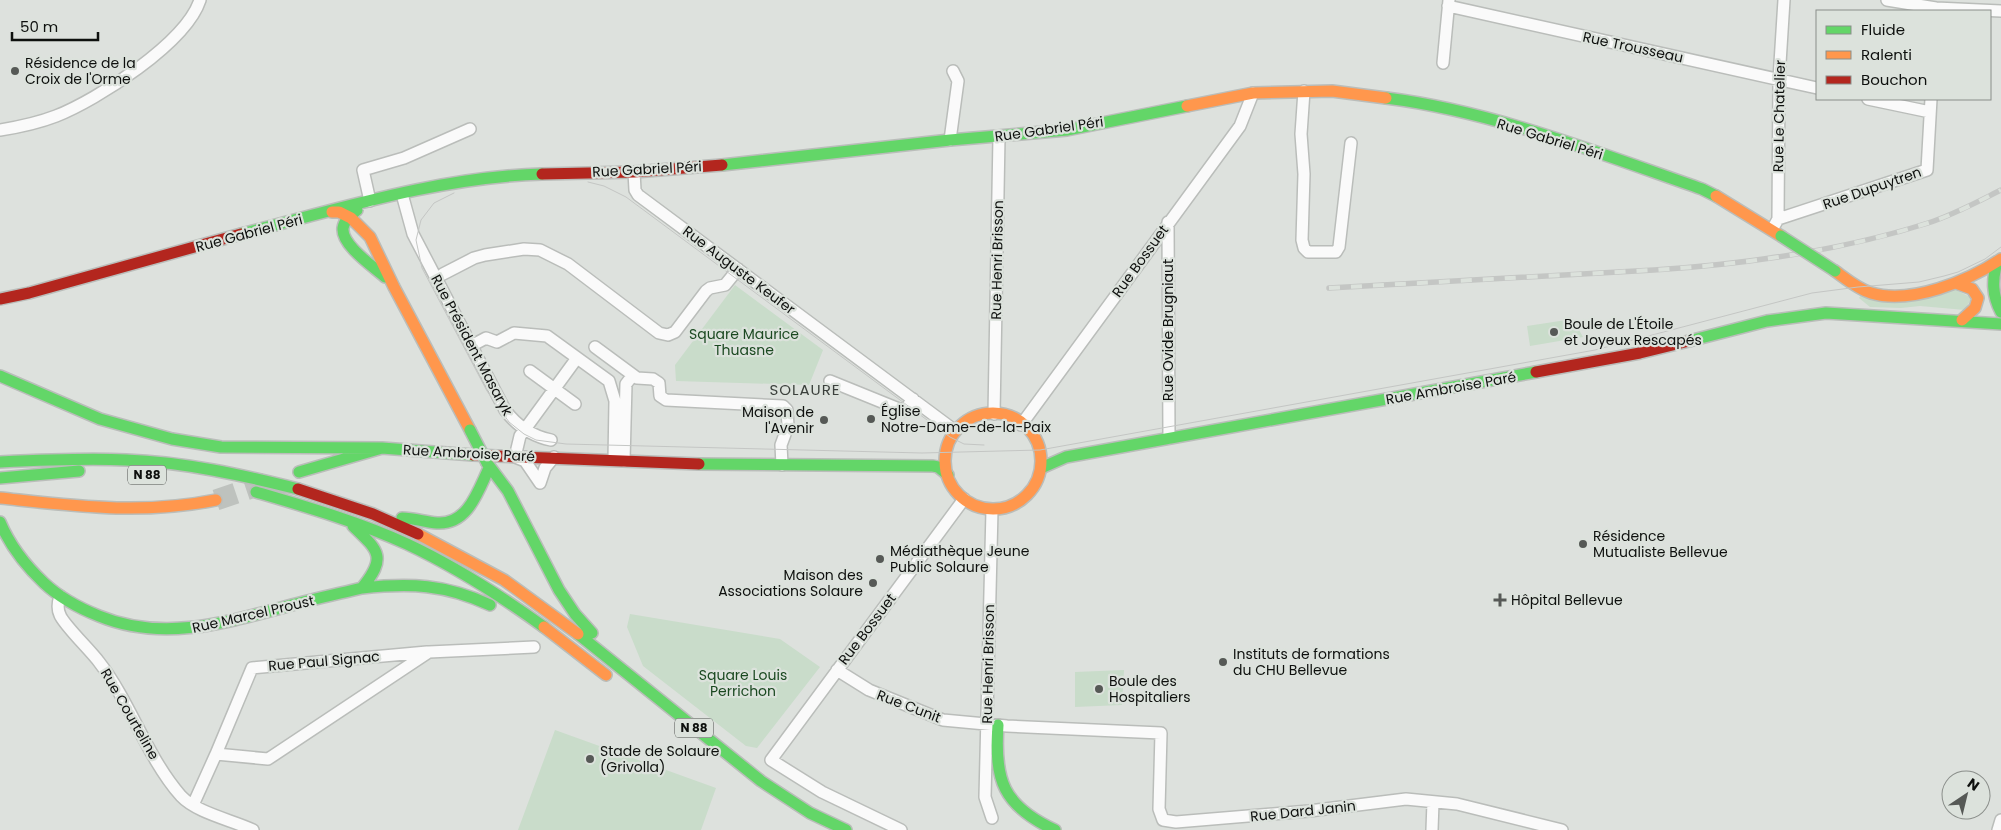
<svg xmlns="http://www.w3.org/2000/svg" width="2001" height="830" font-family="Poppins,sans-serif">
	<rect width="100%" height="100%" fill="#dde1dd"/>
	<!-- green -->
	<path fill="#c9dcca" d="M735,285L823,350L809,385L676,381L675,365Z
		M1956,290L1970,297V301L1965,310L1920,306L1901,308L1870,307L1859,298L1861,295Z
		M1573,319L1583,337L1530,346L1527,326Z
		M630,614L780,639L820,667L757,748L746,746L643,666L627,627Z
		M1124,670L1122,705L1075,707V672Z
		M555,730L716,788L701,830H518Z"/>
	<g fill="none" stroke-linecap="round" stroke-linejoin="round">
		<!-- highway-tunnel -->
		<path stroke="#bec2be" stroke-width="21" stroke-dasharray="21 11" stroke-linecap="butt" d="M216,500L272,481"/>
		<!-- street casing -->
		<g stroke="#babdba" stroke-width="14">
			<path id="street" d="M1887,0L1936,8L2001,11
				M1448,6L1817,88
				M1443,63L1449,0
				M1304,91L1301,134L1304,174L1302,240L1304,248L1308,252H1336L1339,247L1351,143
				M1868,99L1930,112
				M0,130C19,127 38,123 56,116C97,100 186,43 200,0
				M950,140L958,81L953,71
				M634,172L635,190L638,195L950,427L952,434
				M402,194L413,234L505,410C517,426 531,436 551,440
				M370,201L363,170L404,158L470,129
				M1778,219L1927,170L1931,99
				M1168,222L1169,438
				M1772,230L1778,219L1779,79L1784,0
				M443,274L474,258L485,255L524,249L540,250L568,264L659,333L668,335L675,332L706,291L710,288L725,285L738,269
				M471,346L486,338L497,342L514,333L547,336L609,381L615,401L614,460
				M595,347L637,378L653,379L659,383L660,396L666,400L783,406L787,410L788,426L781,445L782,465
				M530,371L575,404
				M830,381L904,411L913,399
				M994,414L999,137
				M1021,425L1240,126L1253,93
				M624,461L626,384L633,375
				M540,483L525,461L515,457L520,436L577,358
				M540,483L545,468L554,457
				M992,510L985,797L992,818
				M60,596C58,602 57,609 60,615C63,624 91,651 99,662C131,703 146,756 181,796C197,813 232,820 253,830
				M837,670L869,690L943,720L1007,726L1161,733L1159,809L1163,820L1176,822L1309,811L1406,799L1457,804L1562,830
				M216,754L252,668L427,652
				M193,805L216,754L268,759L429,652L534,647
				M901,830L822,792L771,760L964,499
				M1432,830L1433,802
				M1998,830L2001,820"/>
		</g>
		<!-- fast casing -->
		<g stroke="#babdba" stroke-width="14">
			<path id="fast" d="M1386,98C1492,111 1601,154 1702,189L1716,196
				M722,165L950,140L1067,130L1187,106
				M357,210C351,215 344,220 343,228C341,245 374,267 385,277
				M241,234C339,209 439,177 542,174
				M1997,262C1992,280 1992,295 2001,312
				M1689,341L1767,321L1826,313L2001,324
				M0,376L100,419L172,439L221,447L382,448L473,455
				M0,462C42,460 84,458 126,460C184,462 242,475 298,489
				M487,463L508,491L559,590L575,614L592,633
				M699,464L933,466L938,467L948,475
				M1041,468L1066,457L1536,372
				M299,472L382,448
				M0,478L79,471
				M256,492C307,507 359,522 407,544C456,567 501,596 544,627
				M402,518C414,518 425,522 437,523C468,525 478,491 489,468
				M0,522C10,546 25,565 44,583C60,598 79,608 99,616C162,642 225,623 288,606C313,599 337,594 362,588
				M353,526C379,551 387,557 362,588
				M362,588C410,583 445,584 490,605
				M578,634L761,781L810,813L846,830
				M998,725C994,780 1003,806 1055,830"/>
		</g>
		<!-- slow casing -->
		<g stroke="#babdba" stroke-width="14">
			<path id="slow" d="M1187,106L1253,93L1332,91L1386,98
				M1716,196L1781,236
				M332,212H339L351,218L370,237L394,287L470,430
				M1835,271C1846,279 1858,289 1871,293C1911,305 1968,281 2001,259
				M1956,283L1972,289L1978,298L1975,308L1962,320
				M945 461a48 48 0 1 1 96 0a48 48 0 1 1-96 0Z
				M0,498C76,506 140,515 216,500
				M418,534L504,580L578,634
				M544,627L606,675"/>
		</g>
		<!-- jam casing -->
		<g stroke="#babdba" stroke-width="14">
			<path id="jam" d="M542,174L634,172L722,165
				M0,299L29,293L241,234
				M1536,372L1640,353L1689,341
				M473,455L699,464
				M298,489L373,514L418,534"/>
		</g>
		<!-- street -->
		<use href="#street" stroke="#fafafa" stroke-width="11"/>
		<!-- fast -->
		<use href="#fast" stroke="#63d668" stroke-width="11"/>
		<!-- slow -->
		<use href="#slow" stroke="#ff974d" stroke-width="11"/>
		<!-- jam -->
		<use href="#jam" stroke="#b3261e" stroke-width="11"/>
		<!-- tram -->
		<path stroke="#c4c6c4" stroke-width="1" d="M588,182L604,186L626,197L950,437L964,444L984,445
			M454,193L434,203L421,220L416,240L422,268L487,391L509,422L524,434L536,440L566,444L922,453L1040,450L1595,350L1812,293L1858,287L1919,282L1944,276L1958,272L1985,259L2001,247"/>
		<!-- rail casing -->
		<g stroke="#c4c6c4" stroke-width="5.5">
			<path id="rail" d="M1329,288L1654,270C1746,264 1840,251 1928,223C1953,215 1977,202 2001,190"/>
		</g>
		<!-- rail -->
		<use href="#rail" stroke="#dce2dc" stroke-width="4" stroke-dasharray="11" stroke-linecap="butt"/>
		<!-- fast-bridge casing -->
		<g stroke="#babdba" stroke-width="14" stroke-linecap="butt">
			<path id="fast-bridge" d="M1781,236L1835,271
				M470,430L487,463"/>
		</g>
		<!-- fast-bridge -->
		<use href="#fast-bridge" stroke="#63d668" stroke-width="11"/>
	</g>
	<!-- markers -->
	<g fill="#565956" stroke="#dce2dc" stroke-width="2">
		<circle cx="15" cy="71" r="5"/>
		<circle cx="1554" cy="332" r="5"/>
		<circle cx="871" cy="419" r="5"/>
		<circle cx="824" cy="420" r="5"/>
		<circle cx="1583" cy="544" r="5"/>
		<circle cx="880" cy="559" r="5"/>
		<circle cx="873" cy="583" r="5"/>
		<path d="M1497.5 592.5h5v5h5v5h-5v5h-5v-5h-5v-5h5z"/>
		<circle cx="1223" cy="662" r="5"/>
		<circle cx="1099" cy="689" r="5"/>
		<circle cx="590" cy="759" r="5"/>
	</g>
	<g text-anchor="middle" stroke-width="4.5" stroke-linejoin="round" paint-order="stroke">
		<!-- shield labels -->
		<g fill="#dce2dc" stroke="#4c4f4c" stroke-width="1">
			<rect x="128" y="465.5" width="38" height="19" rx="4"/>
			<rect x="675" y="718.5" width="38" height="19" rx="4"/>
		</g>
		<g font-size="12" font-weight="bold" fill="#0e100e">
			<text x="147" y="479">N 88</text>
			<text x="694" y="732">N 88</text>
		</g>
		<!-- street labels -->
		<g font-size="14" fill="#0e100e" stroke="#dce2dc">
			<text transform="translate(1633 47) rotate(12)" y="5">Rue Trousseau</text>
			<text transform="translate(1779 116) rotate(-89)" y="5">Rue Le Chatelier</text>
			<text transform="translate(1049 129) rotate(-8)" y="5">Rue Gabriel Péri</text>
			<text transform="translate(1550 139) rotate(17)" y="5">Rue Gabriel Péri</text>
			<text transform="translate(647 169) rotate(-3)" y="5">Rue Gabriel Péri</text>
			<text transform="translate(1872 188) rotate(-19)" y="5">Rue Dupuytren</text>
			<text transform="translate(249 233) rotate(-15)" y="5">Rue Gabriel Péri</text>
			<text transform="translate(997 260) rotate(-89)" y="5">Rue Henri Brisson</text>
			<text transform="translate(1140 261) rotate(-54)" y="5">Rue Bossuet</text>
			<text transform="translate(739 270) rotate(37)" y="5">Rue Auguste Keufer</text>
			<text transform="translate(1168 330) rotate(-90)" y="5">Rue Ovide Brugniaut</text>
			<text transform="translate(472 345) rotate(62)" y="5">Rue Président Masaryk</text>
			<text transform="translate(1451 388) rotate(-10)" y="5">Rue Ambroise Paré</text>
			<text transform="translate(469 453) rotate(3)" y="5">Rue Ambroise Paré</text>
			<text transform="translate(253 614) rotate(-13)" y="5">Rue Marcel Proust</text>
			<text transform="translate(867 629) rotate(-53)" y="5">Rue Bossuet</text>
			<text transform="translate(324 661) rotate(-5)" y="5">Rue Paul Signac</text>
			<text transform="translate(988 664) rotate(-89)" y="5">Rue Henri Brisson</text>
			<text transform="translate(909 706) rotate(21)" y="5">Rue Cunit</text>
			<text transform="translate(130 714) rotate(60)" y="5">Rue Courteline</text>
			<text transform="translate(1303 811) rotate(-6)" y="5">Rue Dard Janin</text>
		</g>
		<!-- poi labels -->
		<g font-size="14" fill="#0e100e" stroke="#dce2dc" text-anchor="start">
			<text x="25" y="68">Résidence de la<tspan x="25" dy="16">Croix de l'Orme</tspan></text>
			<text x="1564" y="329">Boule de L'Étoile<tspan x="1564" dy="16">et Joyeux Rescapés</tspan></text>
			<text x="881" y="416">Église<tspan x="881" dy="16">Notre-Dame-de-la-Paix</tspan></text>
			<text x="814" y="417" text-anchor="end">Maison de<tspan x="814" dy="16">l'Avenir</tspan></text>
			<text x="1593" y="541">Résidence<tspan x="1593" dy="16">Mutualiste Bellevue</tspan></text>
			<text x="890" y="556">Médiathèque Jeune<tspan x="890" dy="16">Public Solaure</tspan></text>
			<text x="863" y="580" text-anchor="end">Maison des<tspan x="863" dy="16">Associations Solaure</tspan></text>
			<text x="1511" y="605">Hôpital Bellevue</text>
			<text x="1233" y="659">Instituts de formations<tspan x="1233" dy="16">du CHU Bellevue</tspan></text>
			<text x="1109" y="686">Boule des<tspan x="1109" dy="16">Hospitaliers</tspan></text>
			<text x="600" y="756">Stade de Solaure<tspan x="600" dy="16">(Grivolla)</tspan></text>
		</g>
		<!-- park labels -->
		<g font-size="14" fill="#1b4921" stroke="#dce2dc">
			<text x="744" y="339">Square Maurice<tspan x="744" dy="16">Thuasne</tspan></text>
			<text x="743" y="680">Square Louis<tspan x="743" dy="16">Perrichon</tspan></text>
		</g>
		<!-- neighbourhood labels -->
		<g font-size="15" letter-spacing="1" fill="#3c413d" stroke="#dce2dc">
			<text x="805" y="395">SOLAURE</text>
		</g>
	</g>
	<!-- legend -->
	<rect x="1816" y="10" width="175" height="90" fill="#dce2dc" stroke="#8a8e8a"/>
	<rect x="1826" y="26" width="25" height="8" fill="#63d668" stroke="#8a8e8a"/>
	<text x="1861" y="35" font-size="15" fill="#0e100e">Fluide</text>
	<rect x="1826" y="51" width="25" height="8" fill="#ff974d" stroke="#8a8e8a"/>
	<text x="1861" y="60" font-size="15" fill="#0e100e">Ralenti</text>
	<rect x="1826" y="76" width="25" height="8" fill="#b3261e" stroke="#8a8e8a"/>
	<text x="1861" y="85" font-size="15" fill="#0e100e">Bouchon</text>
	<!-- north arrow -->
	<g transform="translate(1966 795) rotate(35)"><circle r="24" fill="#dce2dc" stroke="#8a8e8a"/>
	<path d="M0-4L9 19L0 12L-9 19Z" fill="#565956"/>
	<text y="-8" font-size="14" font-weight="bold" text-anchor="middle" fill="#0e100e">N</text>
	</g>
	<!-- scale -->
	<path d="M12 32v8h86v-8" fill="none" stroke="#0e100e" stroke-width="2.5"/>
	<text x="20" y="32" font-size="15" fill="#0e100e" stroke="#dce2dc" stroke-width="4" paint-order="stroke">50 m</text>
</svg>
